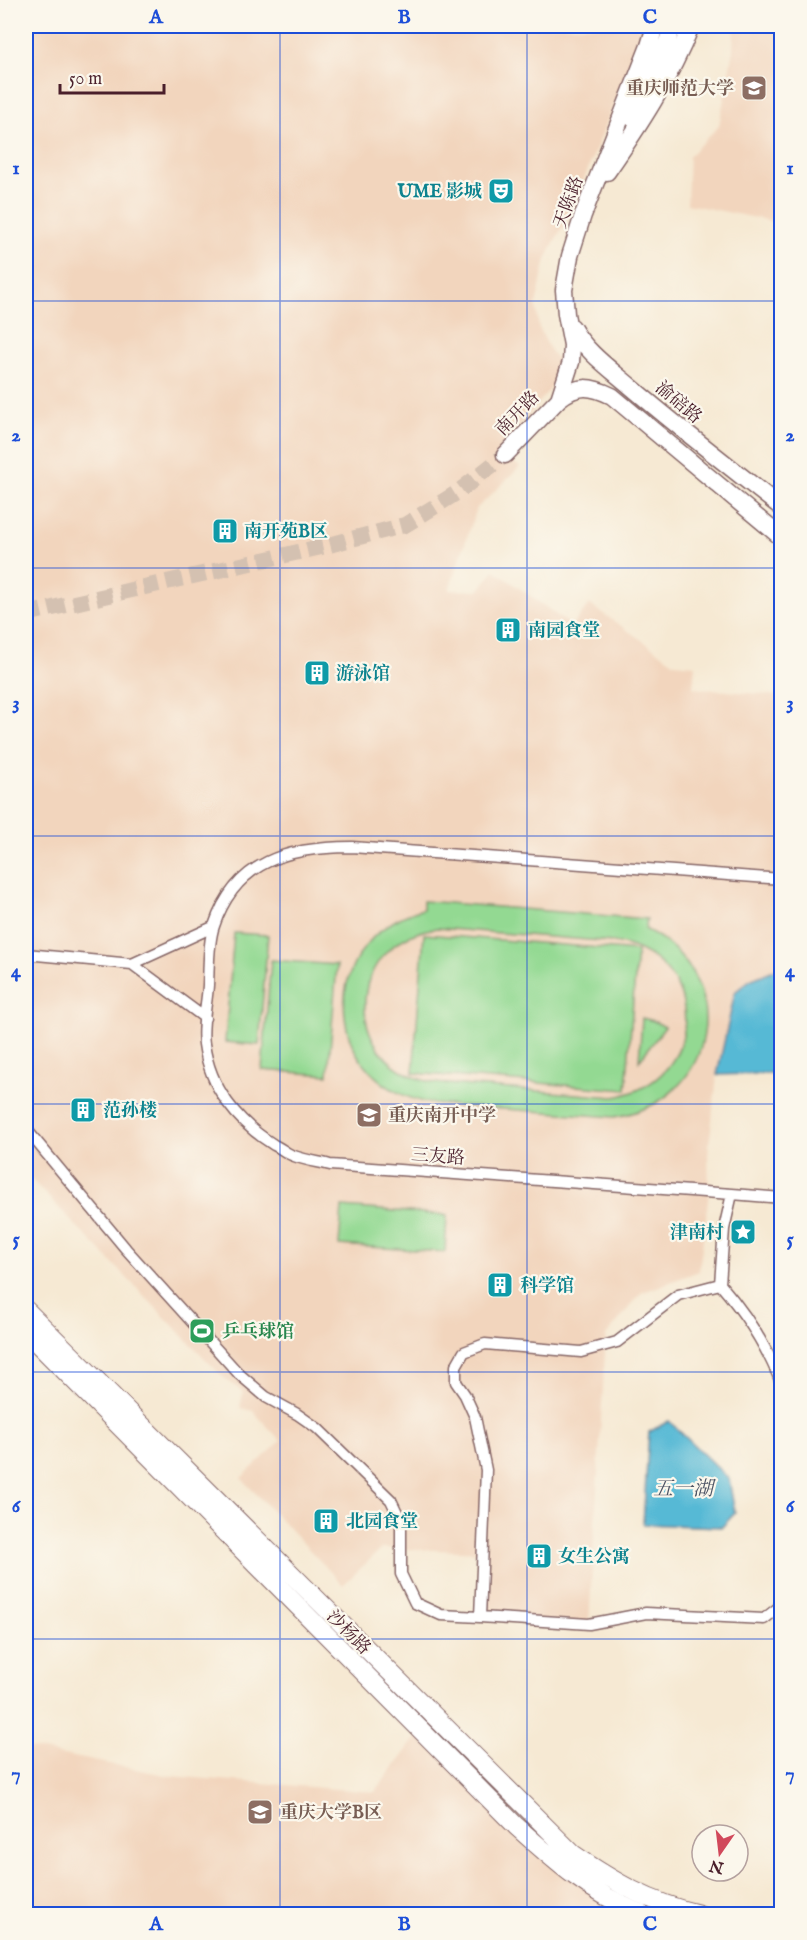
<svg xmlns="http://www.w3.org/2000/svg" width="807" height="1940" font-family="'IM FELL English','Noto Serif SC',serif">
	<rect width="100%" height="100%" fill="#fbf7ec"/>
	<filter id="ink" filterUnits="userSpaceOnUse"><feTurbulence type="fractalNoise" baseFrequency=".0167" numOctaves="2"/><feDisplacementMap in="SourceGraphic" scale="12" xChannelSelector="R" yChannelSelector="G"/><feConvolveMatrix kernelMatrix="1 2 1 2 8 2 1 2 1" color-interpolation-filters="sRGB"/></filter>
	<filter id="wash" filterUnits="userSpaceOnUse"><feTurbulence type="fractalNoise" baseFrequency=".008" numOctaves="4" result="noise"/><feDisplacementMap in="SourceGraphic" scale="24" xChannelSelector="R" yChannelSelector="G"/><feGaussianBlur stdDeviation="1.35" result="paint"/><feColorMatrix in="noise" values="0 0 0 0 0 0 0 0 0 0 0 0 0 0 0 0 0 1.4 0 .05"/><feComposite in="paint" operator="in"/></filter>
	<g filter="url(#wash)">
		<rect width="100%" height="100%" fill="#f6e9d3"/>
		<!-- built -->
		<path fill="#f2d5bd" d="M26,26H643L638,43L575,202L546,259L536,305L539,328L551,352L563,365L550,389L499,451L520,467L477,508L449,590L479,591L494,570L572,626L589,604L675,663L695,665L693,688L781,696V1073L717,1075L708,1155L709,1193L699,1271L641,1293L606,1336L589,1624L480,1617L484,1552L382,1548L343,1585L241,1478L281,1441L253,1411L240,1408L243,1392L224,1378L26,1174Z
			M734,26H781V223L687,204L689,156L719,126L733,50Z
			M419,1734L625,1914H26V1758L28,1748L170,1776L375,1792Z"/>
		<!-- green -->
		<path fill="#93d992" stroke="#6e7c5e" stroke-width="1.5" fill-rule="evenodd" d="M423,901L647,919L645,929C739,976 718,1102 614,1117L435,1104C321,1087 312,941 423,909ZM437,928L613,942C708,957 709,1080 614,1097L436,1083C341,1067 341,942 437,928Z
			M234,933L268,935L259,1045L225,1042Z
			M424,934L637,951L626,1090L413,1073Z
			M271,960L337,965L328,1075L262,1070Z
			M642,1018L654,1021L665,1027L639,1061Z
			M342,1207L447,1215L445,1252L339,1245Z"/>
		<!-- water -->
		<path fill="#56b9d5" stroke="#506c80" stroke-width="1.5" d="M781,967V1073L717,1075L735,992L750,980Z
			M669,1421L729,1479L735,1513L722,1527L643,1524L649,1432Z"/>
	</g>
	<g filter="url(#ink)">
		<g fill="none" stroke-linecap="round" stroke-linejoin="round">
			<!-- secondary-tunnel -->
			<path stroke="#d4c1b1" stroke-width="16" stroke-dasharray="16 8" stroke-linecap="butt" d="M26,614L325,546L405,525L458,492L505,455"/>
			<!-- minor casing -->
			<g stroke="#866666" stroke-width="13">
				<path id="minor" d="M761,26L782,30
					M26,954L132,964L213,927
					M132,964L205,1018
					M26,1129L126,1249L239,1374L266,1397L297,1414L317,1428L391,1500L401,1521V1574L415,1603L441,1615L480,1617L486,1470L475,1417L465,1395L456,1382V1366L464,1352L485,1344L581,1352L617,1342L678,1295L720,1284
					M732,1194L330,1165C318,1162 305,1160 294,1156C287,1154 281,1148 274,1145C237,1122 210,1088 204,1044C201,1026 207,1004 208,985C209,968 208,942 214,926C236,860 289,847 352,847L782,879
					M782,1198L732,1194L724,1229L720,1284C746,1314 768,1349 782,1385
					M480,1617L589,1624L646,1613L764,1619L778,1608L782,1601"/>
			</g>
			<!-- secondary casing -->
			<g stroke="#866666" stroke-width="19">
				<path id="secondary" d="M632,118L664,50L673,26
					M607,172C639,126 670,79 691,26
					M572,327C585,351 609,368 630,386C679,428 731,468 782,508
					M559,399L571,362L572,345L566,314L564,290L570,256L583,215L649,46L655,26
					M505,455L559,399C578,384 591,386 612,396L782,538"/>
			</g>
			<!-- primary casing -->
			<g stroke="#866666" stroke-width="20">
				<path id="primary" d="M26,1310L573,1854C614,1882 650,1903 699,1914
					M26,1332L516,1826C558,1864 588,1891 641,1914"/>
			</g>
			<!-- minor -->
			<use href="#minor" stroke="#fff" stroke-width="10"/>
			<!-- secondary -->
			<use href="#secondary" stroke="#fff" stroke-width="16"/>
			<!-- primary -->
			<use href="#primary" stroke="#fff" stroke-width="18"/>
		</g>
	</g>
	<!-- grid -->
	<path fill="none" stroke="#1d4ed8" stroke-width="1.5" stroke-opacity="0.55" d="M280,26V1914M527,26V1914M26,301H782M26,568H782M26,836H782M26,1104H782M26,1372H782M26,1639H782"/>
	<!-- icons -->
	<defs>
		<g id="university-square" transform="scale(1.35)"><rect x="-9" y="-9" width="18" height="18" rx="4" fill="#8d6e63" stroke="#fbf7ec"/><path d="M0-5L7-2L0 1L-7-2ZM-4 1L0 2.5L4 1V4Q0 6-4 4Z" fill="#fff"/></g>
		<g id="theatre-square" transform="scale(1.35)"><rect x="-9" y="-9" width="18" height="18" rx="4" fill="#0f9aa8" stroke="#fbf7ec"/><path d="M-5-5.5Q0-4 5-5.5V0Q5 5 0 6Q-5 5-5 0ZM-3.3-2.5H-1v1.5H-3.3ZM1-2.5H3.3v1.5H1ZM-2.8 1Q0 5.5 2.8 1Z" fill="#fff"/></g>
		<g id="building-square" transform="scale(1.35)"><rect x="-9" y="-9" width="18" height="18" rx="4" fill="#0f9aa8" stroke="#fbf7ec"/><path d="M-4-6H4V6H1V3H-1V6H-4ZM-2.5-4.3h1.7v1.8h-1.7ZM.8-4.3h1.7v1.8H.8ZM-2.5-1h1.7V.8h-1.7ZM.8-1h1.7V.8H.8Z" fill="#fff"/></g>
		<g id="school-square" transform="scale(1.35)"><rect x="-9" y="-9" width="18" height="18" rx="4" fill="#8d6e63" stroke="#fbf7ec"/><path d="M0-5L7-2L0 1L-7-2ZM-4 1L0 2.5L4 1V4Q0 6-4 4Z" fill="#fff"/></g>
		<g id="sight-square" transform="scale(1.35)"><rect x="-9" y="-9" width="18" height="18" rx="4" fill="#0f9aa8" stroke="#fbf7ec"/><path d="M0-6L1.8-2.2L6-1.7L2.9 1.2L3.7 5.4L0 3.3L-3.7 5.4L-2.9 1.2L-6-1.7L-1.8-2.2Z" fill="#fff"/></g>
		<g id="stadium-square" transform="scale(1.35)"><rect x="-9" y="-9" width="18" height="18" rx="4" fill="#2e9e5b" stroke="#fbf7ec"/><path d="M0-5a6.5 5 0 1 0 0 10a6.5 5 0 1 0 0-10ZM-3.5-1.8h7v3.6h-7Z" fill="#fff"/></g>
	</defs>
	<g fill-rule="evenodd">
		<use href="#university-square" x="754" y="88"/>
		<use href="#theatre-square" x="501" y="191"/>
		<use href="#building-square" x="225" y="531"/>
		<use href="#building-square" x="508" y="630"/>
		<use href="#building-square" x="317" y="673"/>
		<use href="#building-square" x="83" y="1110"/>
		<use href="#school-square" x="369" y="1115"/>
		<use href="#sight-square" x="743" y="1232"/>
		<use href="#building-square" x="500" y="1285"/>
		<use href="#stadium-square" x="202" y="1331"/>
		<use href="#building-square" x="326" y="1521"/>
		<use href="#building-square" x="539" y="1556"/>
		<use href="#university-square" x="260" y="1812"/>
	</g>
	<g text-anchor="middle" stroke-width="4.5" stroke-linejoin="round" paint-order="stroke">
		<!-- education labels -->
		<g font-size="18" font-weight="bold" fill="#785e54" stroke="#fbf7ec" text-anchor="start">
			<text x="734" y="94" text-anchor="end">重庆师范大学</text>
			<text x="388" y="1121">重庆南开中学</text>
			<text x="280" y="1818">重庆大学B区</text>
		</g>
		<!-- culture labels -->
		<g font-size="18" font-weight="bold" fill="#0d838f" stroke="#fbf7ec" text-anchor="start">
			<text x="482" y="197" text-anchor="end">UME 影城</text>
			<text x="244" y="537">南开苑B区</text>
			<text x="528" y="636">南园食堂</text>
			<text x="336" y="679">游泳馆</text>
			<text x="103" y="1116">范孙楼</text>
			<text x="724" y="1238" text-anchor="end">津南村</text>
			<text x="520" y="1291">科学馆</text>
			<text x="346" y="1527">北园食堂</text>
			<text x="558" y="1562">女生公寓</text>
		</g>
		<!-- street labels -->
		<g font-size="18" fill="#4a1f2b" stroke="#fbf7ec">
			<text transform="translate(568 202) rotate(-70)" y="6">天陈路</text>
			<text transform="translate(679 402) rotate(40)" y="6">渝碚路</text>
			<text transform="translate(517 413) rotate(-46)" y="6">南开路</text>
			<text transform="translate(438 1156) rotate(4)" y="6">三友路</text>
			<text transform="translate(349 1632) rotate(45)" y="6">沙杨路</text>
		</g>
		<!-- leisure labels -->
		<g font-size="18" font-weight="bold" fill="#27864d" stroke="#fbf7ec" text-anchor="start">
			<text x="222" y="1337">乒乓球馆</text>
		</g>
		<!-- water labels -->
		<g font-size="20" font-style="italic" fill="#4e5566" stroke="#fbf7ec">
			<text x="683" y="1495">五一湖</text>
		</g>
	</g>
	<!-- margin -->
	<rect width="807" height="1940" fill="none" stroke="#fbf7ec" stroke-width="66"/>
	<!-- north arrow -->
	<g transform="translate(720 1853) rotate(194)"><circle r="28" fill="#fbf7ec" stroke="#b4a19f" stroke-width="1.5"/>
	<path d="M0-4.5L10 22L0 15L-10 22Z" fill="#d1495b"/>
	<text y="-9" font-size="16" font-weight="bold" text-anchor="middle" fill="#4a1f2b">N</text>
	</g>
	<!-- scale -->
	<path d="M60 84v9h104v-9" fill="none" stroke="#4a1f2b" stroke-width="3"/>
	<text x="69" y="84" font-size="18" fill="#4a1f2b" stroke="#fbf7ec" stroke-width="4.5" paint-order="stroke">50 m</text>
	<rect x="33" y="33" width="741" height="1874" fill="none" stroke="#1d4ed8" stroke-width="2"/>
	<g font-size="20" text-anchor="middle" font-weight="bold" fill="#1d4ed8">
		<text x="156" y="23">A</text>
		<text x="404" y="23">B</text>
		<text x="650" y="23">C</text>
		<text x="16" y="174">1</text>
		<text x="790" y="174">1</text>
		<text x="16" y="441">2</text>
		<text x="790" y="441">2</text>
		<text x="16" y="709">3</text>
		<text x="790" y="709">3</text>
		<text x="16" y="977">4</text>
		<text x="790" y="977">4</text>
		<text x="16" y="1245">5</text>
		<text x="790" y="1245">5</text>
		<text x="16" y="1512">6</text>
		<text x="790" y="1512">6</text>
		<text x="16" y="1780">7</text>
		<text x="790" y="1780">7</text>
		<text x="156" y="1930">A</text>
		<text x="404" y="1930">B</text>
		<text x="650" y="1930">C</text>
	</g>
</svg>
